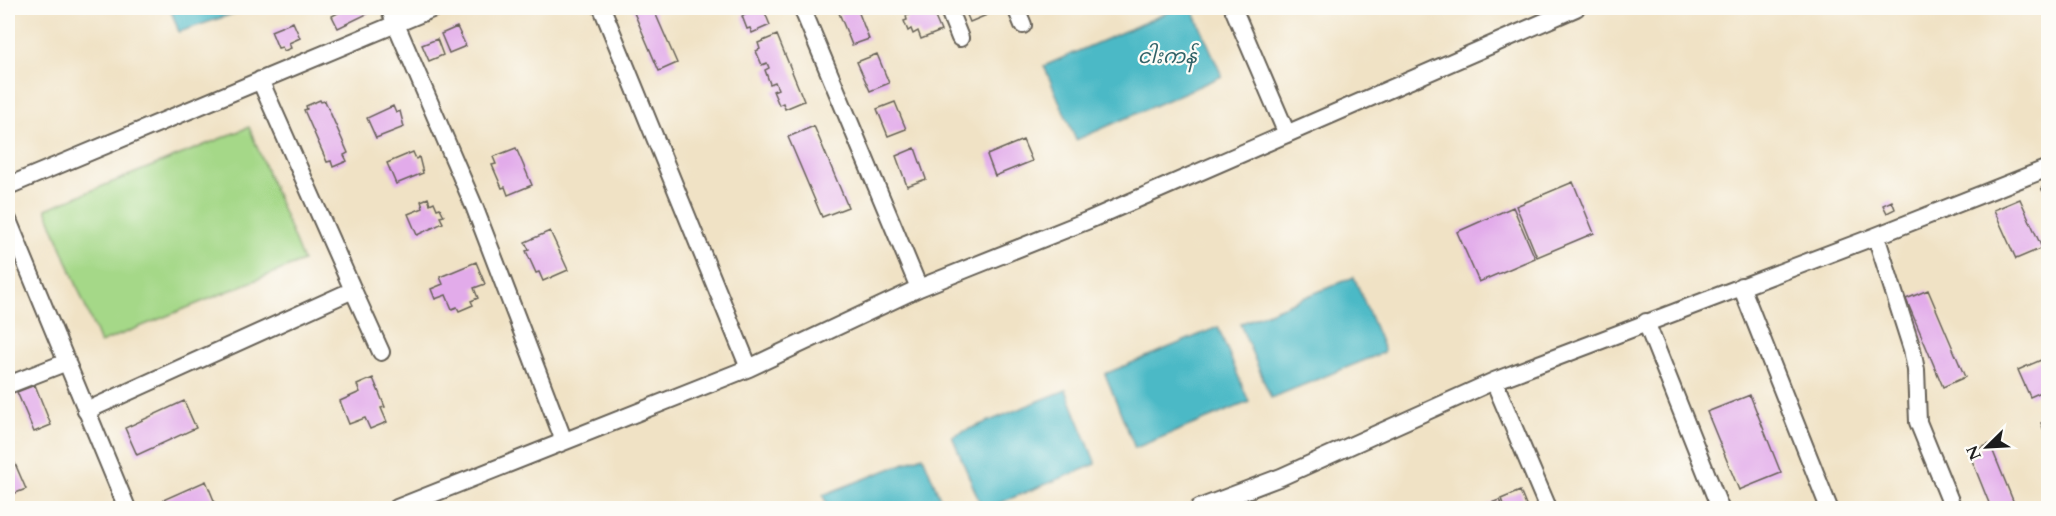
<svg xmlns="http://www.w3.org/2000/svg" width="2056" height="516" font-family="Cardo,'Noto Sans Myanmar',serif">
	<rect width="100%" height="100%" fill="#fdfcf7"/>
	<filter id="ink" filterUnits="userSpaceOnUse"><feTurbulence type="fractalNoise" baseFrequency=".0167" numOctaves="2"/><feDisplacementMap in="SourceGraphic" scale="12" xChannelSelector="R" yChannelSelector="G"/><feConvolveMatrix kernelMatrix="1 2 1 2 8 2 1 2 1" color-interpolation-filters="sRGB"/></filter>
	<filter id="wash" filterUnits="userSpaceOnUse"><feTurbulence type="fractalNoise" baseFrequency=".008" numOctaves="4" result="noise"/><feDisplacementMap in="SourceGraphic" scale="24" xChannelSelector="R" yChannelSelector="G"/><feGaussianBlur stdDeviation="1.35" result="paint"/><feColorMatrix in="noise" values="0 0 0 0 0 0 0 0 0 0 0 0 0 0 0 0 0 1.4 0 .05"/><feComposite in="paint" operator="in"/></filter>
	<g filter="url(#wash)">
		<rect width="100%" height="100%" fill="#f0e2c5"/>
		<!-- green -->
		<path fill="#a5d888" stroke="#607a52" stroke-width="1.5" d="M249,127L303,261L100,343L46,209Z"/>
		<!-- water -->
		<path fill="#4cb9c6" stroke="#346a71" stroke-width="1.5" d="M170,8H250L179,32Z
			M1178,8H1192L1222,76L1076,140L1044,66Z
			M1354,277L1385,352L1271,398L1240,324Z
			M1218,327L1249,402L1135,448L1105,374Z
			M1066,390L1096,464L987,508H982L952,436Z
			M923,456L944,508H828L823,495Z"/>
		<g id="blocks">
			<!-- building -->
			<path fill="#e2abea" d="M338,8H366L369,13L338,28L332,16L338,13L336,9Z
				M632,8H653L677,63L659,71Z
				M743,8H763L770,25L752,33L750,28L747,29L742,16L745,14Z
				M854,8H857L869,39L852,45L839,13Z
				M909,8H931L941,31L921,39L918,31L913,34L911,29L908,31L904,21L907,20L906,16L911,14Z
				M964,8H987L989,14L970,22Z
				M293,22L300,38L289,43L291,48L284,51L282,47L278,48L271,31Z
				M457,27L466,46L449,53L441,34Z
				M777,35L804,101L785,109L783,103L779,105L773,91L778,89L775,82L770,84L765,70L769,68L767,63L762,65L756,51L760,49L758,43Z
				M437,39L443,55L429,61L422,45Z
				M877,54L889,83L870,91L857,62Z
				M320,100L321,102L325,101L348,153L344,155L347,161L333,167L331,161L327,162L304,110L307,109L306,106Z
				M895,102L906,129L888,136L877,109Z
				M393,106L396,113L400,111L404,127L376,138L367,118Z
				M814,126L848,207L822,217L788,137Z
				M1023,140L1032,161L995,176L987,155Z
				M516,148L532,185L508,195L505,187L502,188L492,165L496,164L493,157Z
				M915,148L926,179L907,186L896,156Z
				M413,152L416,159L419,157L423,173L396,184L387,163Z
				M1573,182L1594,233L1537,257L1516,206Z
				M428,198L430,204L434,202L437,209L440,208L444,216L440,217L443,223L417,235L408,214L423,208L421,201Z
				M2020,199L2042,248L2016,259L1994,210Z
				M1892,201L1895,209L1887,213L1883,205Z
				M1513,207L1535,258L1479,282L1457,232Z
				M550,231L568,270L543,281L539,272L536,273L526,251L529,250L525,242Z
				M476,262L485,284L474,288L478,298L471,301L473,305L459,311L457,307L452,309L446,295L435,299L431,289L443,284L440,277Z
				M1928,290L1965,377L1943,387L1906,299Z
				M2048,357V389L2030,397L2018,370Z
				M373,378L385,407L381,408L387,422L370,429L365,418L349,424L340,401L360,392L357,385Z
				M35,385L51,425L34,432L17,392Z
				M1750,395L1781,473L1739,490L1707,412Z
				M184,401L196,428L137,455L125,428Z
				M2048,420V441L2041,423Z
				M1990,444L2016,508H1991L1969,453Z
				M13,459L26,489L8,496V461Z
				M206,481L215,503L202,508H167L163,500Z
				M1520,491L1527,508H1505L1501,499Z
				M1499,500L1503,508H1479Z"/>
		</g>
	</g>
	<g filter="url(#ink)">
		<use href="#blocks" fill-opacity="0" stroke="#666157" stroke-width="1.5"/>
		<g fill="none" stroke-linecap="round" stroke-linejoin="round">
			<!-- minor casing -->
			<g stroke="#666157" stroke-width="20">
				<path id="minor" d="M389,8L474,206L564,441
					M602,8L749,368
					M802,8L919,288
					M948,8L960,38
					M1016,8L1023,25
					M1233,8L1287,134
					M260,80L353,290
					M8,186L434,8
					M8,220L127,508
					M1876,236L1912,349L1916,370L1918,422L1953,508
					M1741,286L1829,508
					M1646,322L1720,508
					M1494,381L1548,508
					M8,385L67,362
					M86,411L353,290L381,352
					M397,508L749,368L919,288L1089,220L1576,8
					M1199,508L1281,477L1494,381L1876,236L2048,168"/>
			</g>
			<!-- path -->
			<path stroke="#666157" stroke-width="3" stroke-dasharray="4.5 4.5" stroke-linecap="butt" d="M2042,187L2048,205"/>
			<!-- minor -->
			<use href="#minor" stroke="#fff" stroke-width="16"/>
		</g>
	</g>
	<g text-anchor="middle" stroke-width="4.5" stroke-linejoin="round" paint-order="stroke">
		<!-- water labels -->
		<g font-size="20" font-style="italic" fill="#326368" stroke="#fdfcf7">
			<text x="1167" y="63">ငါးကန်</text>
		</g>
	</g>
	<!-- margin -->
	<rect width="2056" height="516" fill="none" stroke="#fdfcf7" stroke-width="30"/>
	<!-- north arrow -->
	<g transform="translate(1987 447) rotate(246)" stroke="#fdfcf7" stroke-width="4.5" paint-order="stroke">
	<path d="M0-4.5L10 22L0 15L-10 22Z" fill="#1c1c1c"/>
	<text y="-9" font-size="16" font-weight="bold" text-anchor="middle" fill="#1c1c1c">N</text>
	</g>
</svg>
